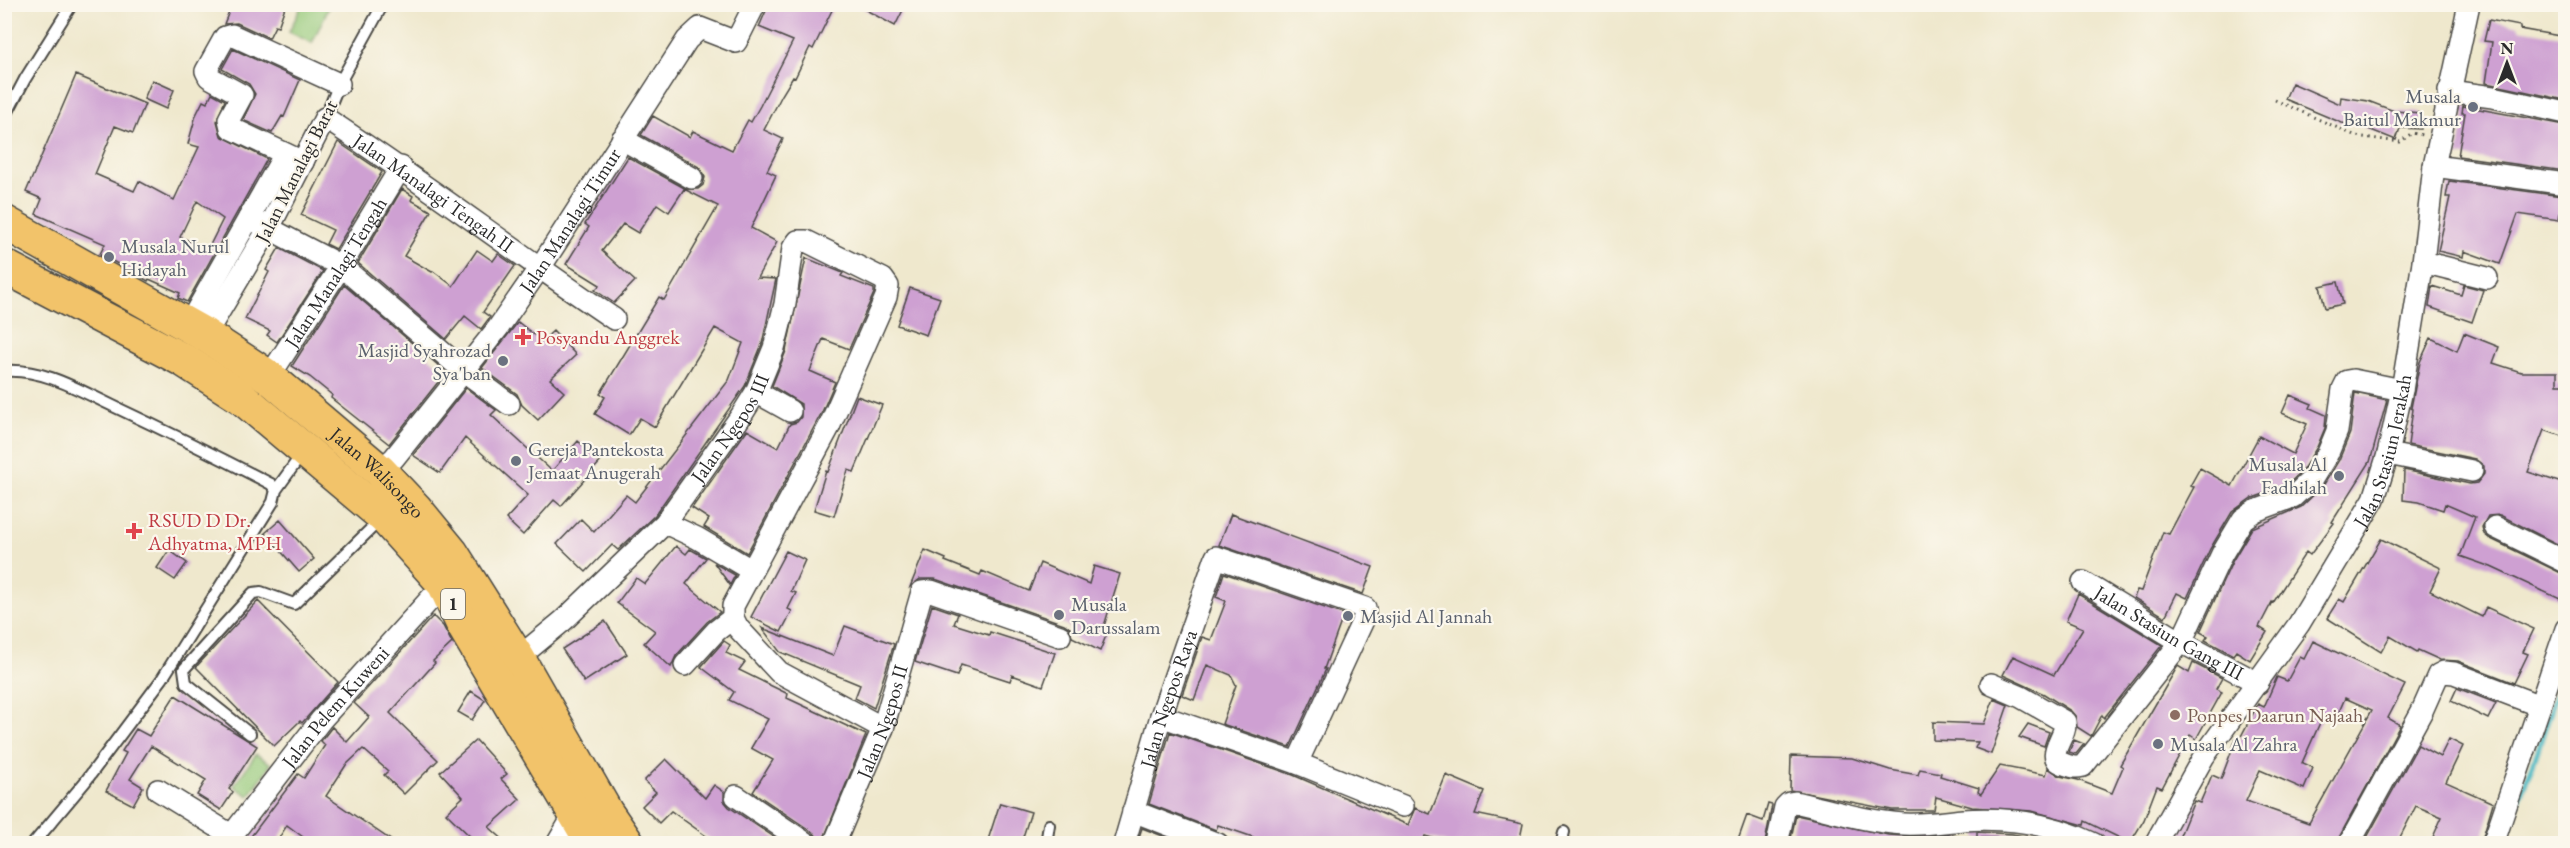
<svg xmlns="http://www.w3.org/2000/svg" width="2570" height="848" font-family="'EB Garamond',serif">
	<rect width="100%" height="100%" fill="#fbf7ec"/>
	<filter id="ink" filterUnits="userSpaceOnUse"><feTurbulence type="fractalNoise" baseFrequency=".0167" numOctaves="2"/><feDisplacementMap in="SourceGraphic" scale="12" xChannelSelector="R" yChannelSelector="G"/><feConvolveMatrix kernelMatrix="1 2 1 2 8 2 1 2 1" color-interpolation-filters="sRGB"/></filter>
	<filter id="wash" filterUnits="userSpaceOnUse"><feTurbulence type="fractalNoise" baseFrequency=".008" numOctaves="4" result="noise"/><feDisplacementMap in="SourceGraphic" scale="24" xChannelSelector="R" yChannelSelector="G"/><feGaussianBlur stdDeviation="1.35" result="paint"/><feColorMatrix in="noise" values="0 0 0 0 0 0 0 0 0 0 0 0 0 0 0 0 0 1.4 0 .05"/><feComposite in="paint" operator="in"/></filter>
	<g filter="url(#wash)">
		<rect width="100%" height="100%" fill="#efe8cd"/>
		<!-- green -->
		<path fill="#95c979" stroke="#607a52" stroke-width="1.5" d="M302,5H330L312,43L289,32Z
			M256,754L271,764L249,796L234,786Z"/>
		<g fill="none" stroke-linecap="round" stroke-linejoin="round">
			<!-- stream -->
			<path stroke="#4bb9c4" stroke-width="5" d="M2517,803L2534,762L2566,665"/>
		</g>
		<g id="blocks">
			<!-- building -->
			<path fill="#cea0d2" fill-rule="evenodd" d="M232,4H286L278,27L275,26L269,38L237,23L224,24Z
				M769,4H835L813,49L810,47L795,78L793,77L782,95L764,130L783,139L767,171L776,175L751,228L777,242L757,278L776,279L762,344L745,386L655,515L618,550L612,545L586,572L557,544L581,519L594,532L626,495L635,502L729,380L743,343L715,328L655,427L640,418L629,435L595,414L605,397L600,394L659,297L664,300L718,206L684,189L669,212L657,204L638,233L623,224L602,251L635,281L614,303L595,290L600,285L566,264L589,227L585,224L628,157L686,189H698L703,185L705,177L699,167L641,135L653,116L690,137L693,131L732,150L748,120L751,122L760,106L793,41L759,27Z
				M855,4H906L895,26Z
				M2489,20L2520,26V29L2565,37V100L2486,83L2492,42L2484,41Z
				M233,49L300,80L284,117L282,116L272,133L243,120L255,94L249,84L222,69Z
				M76,75L145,104L133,133L115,126L95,174L134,191L139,181L174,200L199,147L188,144L196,115L203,101L207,103L212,93L225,100L217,121L221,136L267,159L187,302L178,298L180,293L149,279L148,281L100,254L105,244L36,214L42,199L26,192ZM197,201L223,219L208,249L180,237Z
				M152,80L174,90L166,109L144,99Z
				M2292,83L2340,104L2341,97L2368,101L2394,111L2421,113V129L2400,128L2396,140L2361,126L2342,123L2285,99Z
				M2463,106L2565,125V171L2458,156L2465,113H2462Z
				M338,142L382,172L336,249L326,244L333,230L301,215Z
				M2449,181L2562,196L2559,220L2518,214L2500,264L2464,251L2463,257L2438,251L2450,197H2446Z
				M402,189L413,196L411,200L431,211L404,256L432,272L433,271L453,286L477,250L493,261L498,254L515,266L483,312L490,317L481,329L465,316L446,339L358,263Z
				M279,248L323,271L277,342L267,335L270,331L245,319L269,272L266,270Z
				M806,258L843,273L841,276L874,289V293L849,349L823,339L810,371L835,382L822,412L747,553L704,527L709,519L692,508L747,430L778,448L790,424L797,422L801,417V404L772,386L786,351Z
				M2338,282L2343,304L2325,308L2320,286Z
				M344,285L446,372L389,444L331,398L332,395L310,377L292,366Z
				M2464,285L2483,290L2472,322L2429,307L2432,286L2461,295Z
				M910,288L940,298L926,335L897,325Z
				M518,322L542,341L553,331L576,355L550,379L564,392L538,420L522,405L517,394L482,368Z
				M2464,333L2499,347L2493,363L2521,372H2557V384H2565L2564,437L2544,430L2528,472L2565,484V548L2500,515L2488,516L2482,527L2484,534L2489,538L2565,575V587L2560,599L2491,567L2460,556L2475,517L2445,504L2443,510L2419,502L2403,500L2404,470L2470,484L2477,483L2484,474V466L2475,459L2408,445L2413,409L2411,408L2420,362L2431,338L2457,351Z
				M466,388L496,410L491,415L552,471L578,441L601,461L561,506L554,500L523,535L506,519L528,495L465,438L440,473L413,455Z
				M2355,393L2387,400L2370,462L2332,522L2334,523L2310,555L2306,552L2273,603L2272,602L2259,627L2267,632L2250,660L2236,651L2233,655L2205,640L2208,636L2200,632L2233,560L2252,528L2301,507L2323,486L2339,460L2350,433Z
				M2290,395L2312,404L2310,408L2326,415L2325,428L2317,447L2302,471L2286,486L2250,499L2232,512L2210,549L2187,598L2177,593L2165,617L2134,598L2137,590L2141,591L2163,532L2169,534L2194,487L2190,486L2200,468L2232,486L2259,436L2293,454L2307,424L2282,413Z
				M857,396L882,405L854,472L848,470L834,516L814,510L826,471L828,472Z
				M1231,514L1373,567L1363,594L1219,545Z
				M280,520L314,559L299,572L265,533Z
				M2381,539L2441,568L2430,591L2482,617L2486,607L2534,629L2523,652L2528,654L2514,683L2458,661L2440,660L2418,650L2417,652L2390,636L2381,652L2327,618L2339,599L2344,602Z
				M676,546L686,554L690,549L706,558L686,584L720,612L707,622L676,656L671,667L644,643L655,631L617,603L636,578L645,584Z
				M169,550L187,563L175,580L157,568Z
				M925,550L946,559L945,561L980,575L982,571L1029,591L1040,563L1089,584L1094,566L1120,574L1104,626L1109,628L1100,651L1072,637L1070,628L1064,624L935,579H920L910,587Z
				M786,551L805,560L791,591L796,593L788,609L792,611L781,632L751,617Z
				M714,563L735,575L730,585Z
				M1224,573L1351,617L1347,624L1341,622L1324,669H1326L1290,747L1222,724L1236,685L1231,675L1207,665L1194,700L1182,695L1202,637L1211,640L1226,601L1216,597Z
				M2078,594L2162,645L2104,718L2102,715L2091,736L2077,727L2076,717L2071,711L2044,694L2003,675L2013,656L2054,675L2083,628L2066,621Z
				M258,601L338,682L302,723L300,721L274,746L196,667Z
				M932,605L958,614L954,624L989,635L990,632L1055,653L1043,686L1012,675L1010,681L961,665L957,676L915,662Z
				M433,616L443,626L452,643L433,661L435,663L390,713L438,760L404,794L384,775L388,771L363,749L346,765L326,796L395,843H311L287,825L276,843H246L298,774L304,778L325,745L321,741L332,727L347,742L369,717L354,703Z
				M605,621L627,654L584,682L562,649Z
				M845,626L894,644L874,708L855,698L860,685L780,652L762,628L833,656Z
				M724,641L730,645L726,653L745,662L739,670L788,694L787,698L866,735L822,843L814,833L753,792L773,760L751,748L768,719L729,700L734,692L701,667Z
				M2313,641L2405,685L2388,718L2400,725L2336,843H2177L2194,801L2200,803L2212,775L2221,779L2236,739L2239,740L2258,704L2264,707L2277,677L2287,681L2300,657L2304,659ZM2345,698L2372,710L2309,823L2246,801L2260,770L2304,789L2313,768L2302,763L2323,716L2335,721Z
				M2193,663L2222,678L2216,689L2222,692L2196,739L2190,735L2162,788L2157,786L2144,820L2130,843L2085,821L2084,825L2032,811L1972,807L1936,797L1934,810H1892L1790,790L1791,756L1852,758L1890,770L1918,775L1920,769L1941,773L1940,776L1979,788L1978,792L1981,794L2000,766L2046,775L2048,768L2060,776L2078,780L2112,793L2123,767L2120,765L2176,669L2178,666L2189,673Z
				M2457,688L2496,703L2488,719L2451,701Z
				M471,691L485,700L472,720L458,712Z
				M175,695L257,746L229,789L233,792L221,810L197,795L206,780L151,746L130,779L143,787L133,805L106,791L126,753L122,751L136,729L149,736Z
				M1994,699L2008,705L1991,754L1975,748L1978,742L1933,740V722L1984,724Z
				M2028,724L2049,732L2044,746L2019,737Z
				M1170,732L1293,775L1408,825L1415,808L1430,814L1446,775L1484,791L1475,814L1523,824L1519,843H1448L1425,836L1422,843H1251L1253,837L1218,825L1216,830L1149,804Z
				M2449,739L2463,746L2446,782L2493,803L2481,843H2449L2433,837L2442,817L2416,806L2397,843H2364L2418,745L2440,757Z
				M476,740L507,774L501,779L520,799L489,827L507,843H477L446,813L463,797L440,772Z
				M2074,740L2084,744L2076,754L2069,752Z
				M666,759L705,798L714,785L724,792V801L729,807L783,843H716L671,811L659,823L642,806L656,792L644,781Z
				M1000,803L1031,812L1021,843H987Z
				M1768,804L1772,805L1765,843H1737L1747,815L1763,821Z
				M1796,815L1888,835L1919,837L1948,834L1960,837V843H1790Z
				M1142,828L1181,843H1137Z
				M1977,832L2012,834L2059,843H2014L2015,838H1977Z"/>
		</g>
	</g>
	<g filter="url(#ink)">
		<use href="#blocks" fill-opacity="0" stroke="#484743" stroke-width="1.5"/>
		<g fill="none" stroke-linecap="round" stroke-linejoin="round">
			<!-- service casing -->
			<g stroke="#484743" stroke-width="14">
				<path id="service" d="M325,118L339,84L383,4
					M4,119L25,79L72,4
					M4,371C43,368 79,390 113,406C166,431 219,457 271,484L276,490L273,502L162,679L85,782L33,844
					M276,490L302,454
					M250,734L186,683L184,669L253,593L261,592L294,604L381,519
					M1046,844L1049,825
					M1561,844L1564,832"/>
			</g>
			<!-- minor casing -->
			<g stroke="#484743" stroke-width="24">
				<g id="minor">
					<path d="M2449,91L2493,97L2566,113"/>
					<path d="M622,139L692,178"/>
					<path d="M303,162L231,128L229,119L242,95L209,77L206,71L225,37L232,35L339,84"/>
					<path d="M2434,166L2566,184"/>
					<path d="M249,218L341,266L464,371L509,404"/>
					<path d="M2423,262L2487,278"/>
					<path d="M188,326L285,154"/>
					<path id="s1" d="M205,335L269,228L325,118C423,182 516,253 614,319"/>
					<path id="s2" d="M269,377L341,266L401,167"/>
					<path d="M756,392L790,411"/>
					<path d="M2388,454L2472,471"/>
					<path id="s3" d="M380,471L394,458L498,328L543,263L687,40L700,28L736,42L755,4"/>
					<path d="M665,523L697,538L751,570"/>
					<path d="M2495,527L2566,562"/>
					<path id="s4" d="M2083,582L2181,642L2258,683"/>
					<path id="s5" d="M518,658L564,620L665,523L741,416L756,392L774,348L785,304L793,248L798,241H806L883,279L888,286L886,297L829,427L733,606V618L738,628L779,672L883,728"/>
					<path d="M685,665L716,631L733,618"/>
					<path d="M1991,684L2021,697L2065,722C2067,736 2043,757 2064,764C2072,767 2075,768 2083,766L2181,642L2222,554L2243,519L2255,511L2293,497L2312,479L2328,453L2337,431L2343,389L2347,381L2353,380L2402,390"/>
					<path d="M1161,716L1297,763L1403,806"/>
					<path d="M158,790L231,835"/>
					<path d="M736,796L807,844"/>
					<path d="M1133,811L1218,844"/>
					<path id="s6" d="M225,844L321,720L444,584"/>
					<path d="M557,844L574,815"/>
					<path id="s7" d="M834,844L883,728L922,592L931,591L1060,636"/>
					<path id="s8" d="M1124,844L1161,716L1216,557L1365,608V616L1297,763"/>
					<path d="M1777,844L1785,807L1789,803L1795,802C1830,810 1867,822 1904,824C1924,825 1943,822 1963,820C2008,817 2054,824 2094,844"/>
					<path id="s9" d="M2155,844L2204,756L2299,624L2374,499L2388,454L2402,390L2423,262L2434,166L2469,4"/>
					<path d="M2349,844L2422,711L2438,675L2444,672L2454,673L2540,706"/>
					<path d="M2493,844L2566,629"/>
				</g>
			</g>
			<!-- trunk casing -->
			<g stroke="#484743" stroke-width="36">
				<g id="trunk">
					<path id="s10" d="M4,222L205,335L269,377L380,471L415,508L452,553L518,658L606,812L628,844"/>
					<path d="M4,266L185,361L241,397L384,517L444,584L463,625L593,844"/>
				</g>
			</g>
			<!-- path -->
			<path stroke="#484743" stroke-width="3" stroke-dasharray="1.5 4.5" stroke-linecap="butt" d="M2275,100L2356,136L2400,142L2412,133L2422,135"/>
			<!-- service -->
			<use href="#service" stroke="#fff" stroke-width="10"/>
			<!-- minor -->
			<use href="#minor" stroke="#fff" stroke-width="21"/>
			<!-- trunk -->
			<use href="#trunk" stroke="#f2c36a" stroke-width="33"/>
		</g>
	</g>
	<!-- markers -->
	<g fill="#6b7280" stroke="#fbf7ec" stroke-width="2">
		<circle cx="2473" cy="107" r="6"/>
		<circle cx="109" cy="257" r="6"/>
		<circle cx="503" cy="361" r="6"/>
		<circle cx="516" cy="461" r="6"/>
		<circle cx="2339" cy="476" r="6"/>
		<circle cx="1059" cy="615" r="6"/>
		<circle cx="1348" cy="616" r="6"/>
		<circle cx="2158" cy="744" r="6"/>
	</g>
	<g fill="#e0444e" stroke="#fbf7ec" stroke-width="2">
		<path d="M520 328h6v6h6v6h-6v6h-6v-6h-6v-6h6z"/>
		<path d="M131 522h6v6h6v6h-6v6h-6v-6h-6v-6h6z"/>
	</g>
	<circle fill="#8d6e63" stroke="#fbf7ec" stroke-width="2" cx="2175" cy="715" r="6"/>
	<g text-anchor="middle" stroke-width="4.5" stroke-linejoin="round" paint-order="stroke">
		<!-- shield labels -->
		<rect fill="#fbf7ec" stroke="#696865" stroke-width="1.5" x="441" y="589" width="24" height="30" rx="4.5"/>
		<g font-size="18" font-weight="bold" fill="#2b2b2b">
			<text x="453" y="610">1</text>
		</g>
		<!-- worship labels -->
		<g font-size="20" fill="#5b616d" stroke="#fbf7ec" text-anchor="start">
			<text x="2461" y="103" text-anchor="end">Musala<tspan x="2461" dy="23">Baitul Makmur</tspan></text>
			<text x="121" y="253">Musala Nurul<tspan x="121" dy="23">Hidayah</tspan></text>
			<text x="491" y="357" text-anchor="end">Masjid Syahrozad<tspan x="491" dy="23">Sya'ban</tspan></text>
			<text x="528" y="456">Gereja Pantekosta<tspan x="528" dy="23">Jemaat Anugerah</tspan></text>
			<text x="2327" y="471" text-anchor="end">Musala Al<tspan x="2327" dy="23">Fadhilah</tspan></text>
			<text x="1071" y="611">Musala<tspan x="1071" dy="23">Darussalam</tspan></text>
			<text x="1360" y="623">Masjid Al Jannah</text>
			<text x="2170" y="751">Musala Al Zahra</text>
		</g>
		<!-- street labels -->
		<g font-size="20" fill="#2b2b2b" stroke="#fbf7ec">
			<text transform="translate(296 171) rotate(-63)" y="7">Jalan Manalagi Barat</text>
			<text dy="7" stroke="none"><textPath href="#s1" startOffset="380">Jalan Manalagi Tengah II</textPath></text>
			<text dy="7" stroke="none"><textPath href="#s3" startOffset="315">Jalan Manalagi Timur</textPath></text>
			<text dy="7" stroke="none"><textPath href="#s2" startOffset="124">Jalan Manalagi Tengah</textPath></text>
			<text dy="7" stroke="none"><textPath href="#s5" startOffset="315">Jalan Ngepos III</textPath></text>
			<text dy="7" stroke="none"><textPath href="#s9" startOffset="458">Jalan Stasiun Jerakah</textPath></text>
			<text dy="7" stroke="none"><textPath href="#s10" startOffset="452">Jalan Walisongo</textPath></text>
			<text dy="7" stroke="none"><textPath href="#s4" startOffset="100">Jalan Stasiun Gang III</textPath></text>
			<text dy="7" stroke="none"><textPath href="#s8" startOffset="152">Jalan Ngepos Raya</textPath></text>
			<text dy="7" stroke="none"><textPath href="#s6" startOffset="176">Jalan Pelem Kuweni</textPath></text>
			<text dy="7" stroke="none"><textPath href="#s7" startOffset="132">Jalan Ngepos II</textPath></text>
		</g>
		<!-- health labels -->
		<g font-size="20" fill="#be3a42" stroke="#fbf7ec" text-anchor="start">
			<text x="536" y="344">Posyandu Anggrek</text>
			<text x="148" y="527">RSUD D Dr.<tspan x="148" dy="23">Adhyatma, MPH</tspan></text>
		</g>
		<!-- education labels -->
		<g font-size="20" fill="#785e54" stroke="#fbf7ec" text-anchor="start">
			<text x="2187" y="722">Ponpes Daarun Najaah</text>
		</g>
	</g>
	<!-- margin -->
	<rect width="2570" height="848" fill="none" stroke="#fbf7ec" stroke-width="24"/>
	<!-- north arrow -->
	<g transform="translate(2507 63)" stroke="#fbf7ec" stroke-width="4.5" paint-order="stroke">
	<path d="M0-4.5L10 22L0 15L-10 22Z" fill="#2b2b2b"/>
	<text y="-9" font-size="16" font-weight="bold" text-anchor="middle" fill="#2b2b2b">N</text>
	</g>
</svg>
